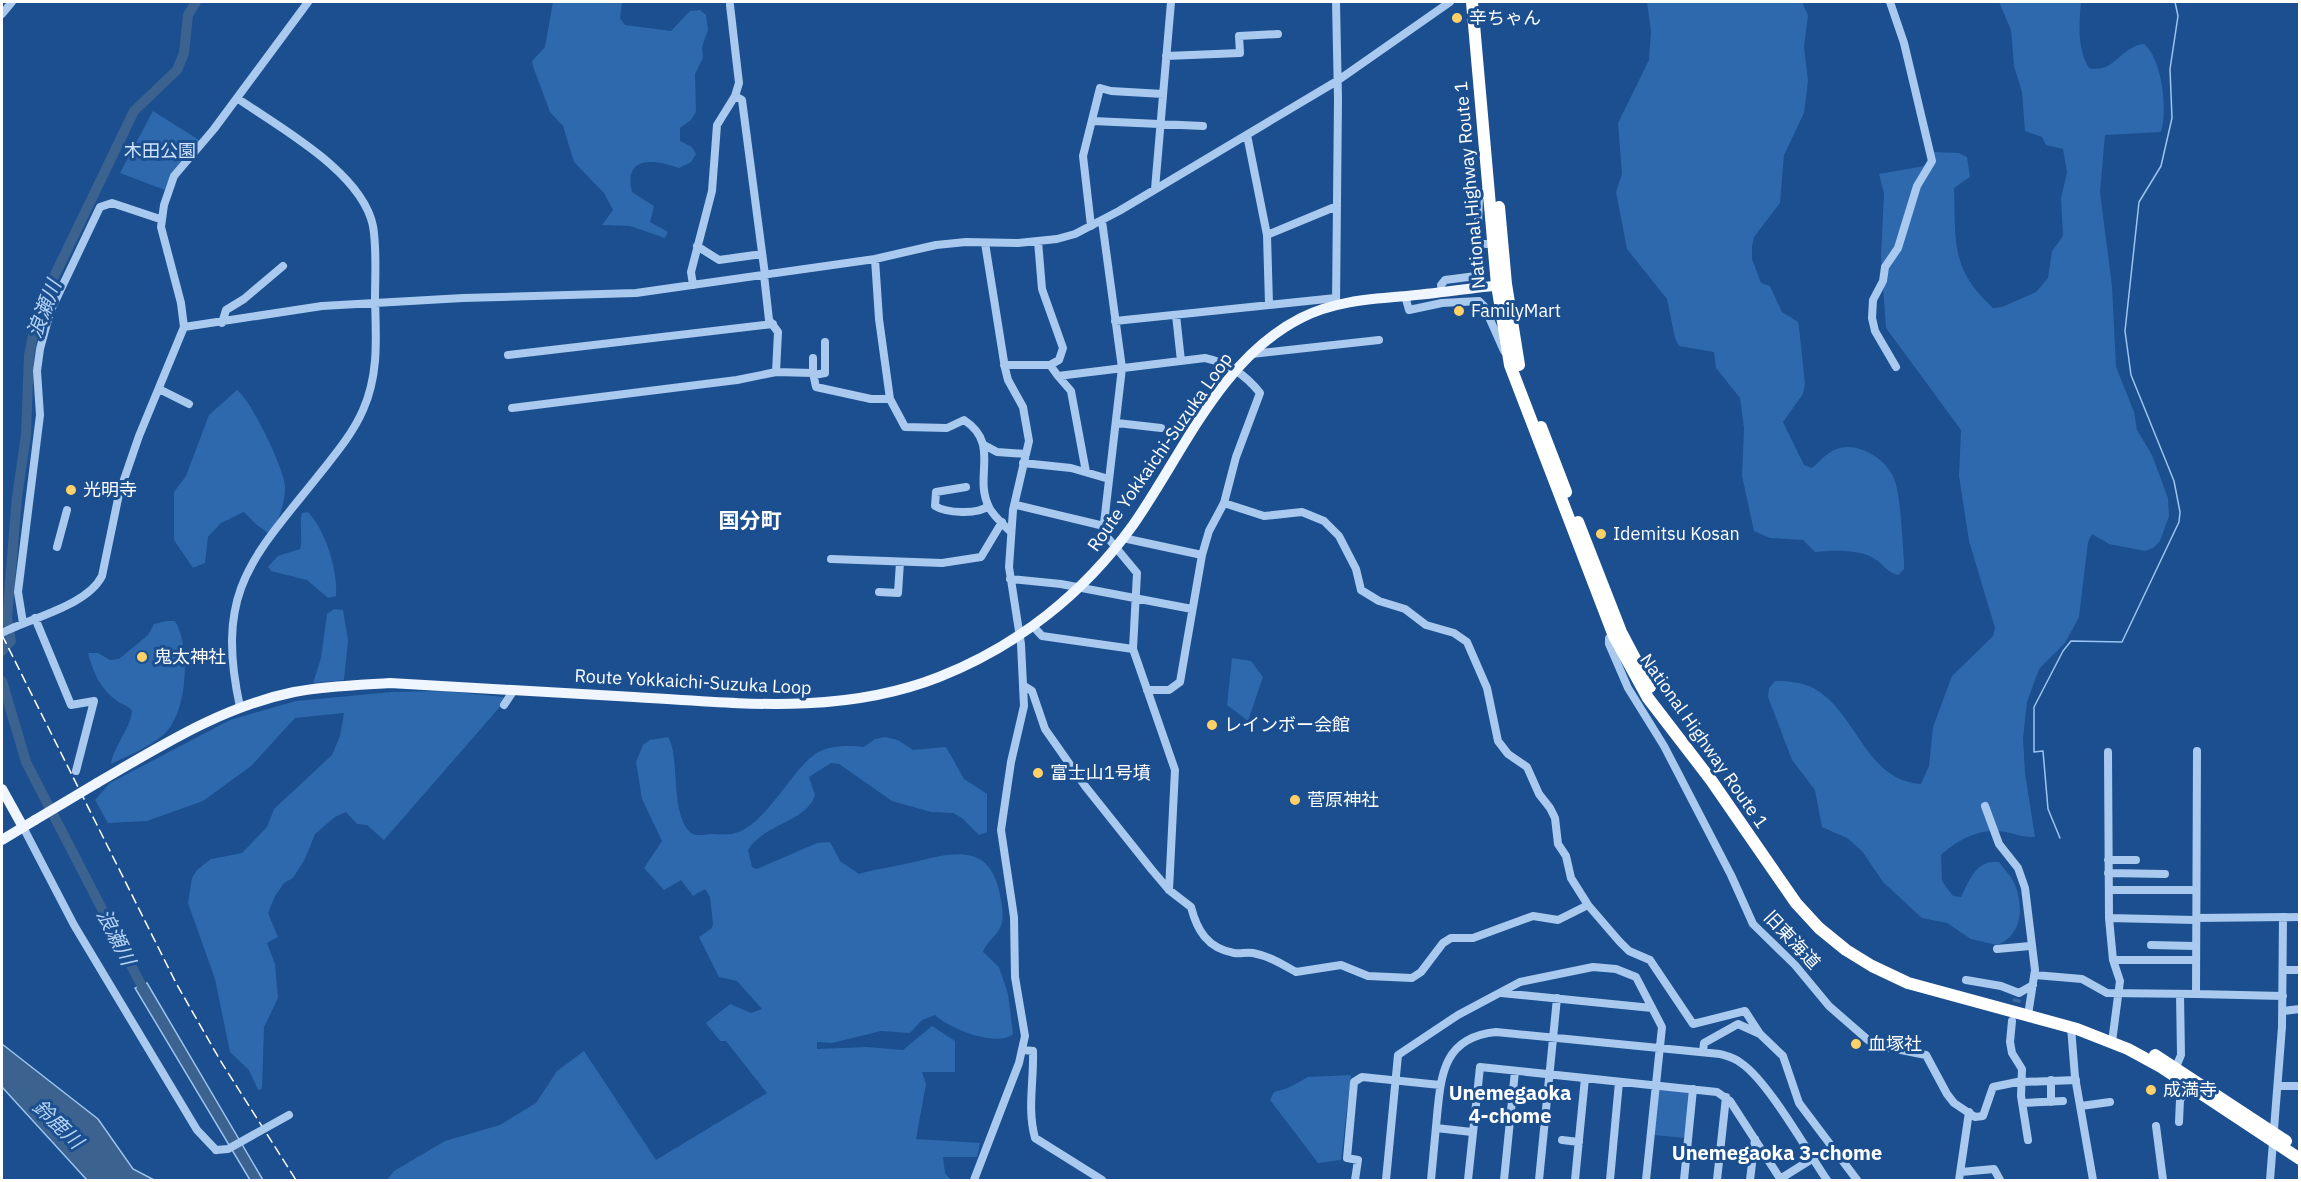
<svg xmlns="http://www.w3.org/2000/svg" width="2301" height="1182" font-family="'IBM Plex Sans','Noto Sans JP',sans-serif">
	<rect width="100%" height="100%" fill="#1b4f8f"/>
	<!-- green -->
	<path fill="#2e69ad" d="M553,2H622L620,18L625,25L671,31L690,11L700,10L706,15L708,30L702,47L703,58L695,74L696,112L691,120L680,128V141L692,147L696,154L691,162L679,168C655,159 623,155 632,192L654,206L650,222L668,232L665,238L630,226L602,225L613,210L604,193L574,162L563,126L550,112L533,66L532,61L545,47Z
		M1647,2H1802L1808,15L1804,47L1808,81L1804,113L1784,155L1780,203L1754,237L1752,246V259L1761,283L1770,286L1782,312L1798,322L1799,327L1805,384L1803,394L1783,422L1804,465L1812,468C1819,462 1826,454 1834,450C1855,440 1884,457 1893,476C1901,492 1902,540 1904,560V569L1898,575C1887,572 1884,565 1875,559C1860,549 1832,550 1815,552L1803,540L1770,538L1754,531L1742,476L1744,428L1740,398L1716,368L1714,352L1679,346L1675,338L1667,299L1627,249L1616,192L1622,174L1618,123L1649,60L1651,31Z
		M1999,2H2081C2079,24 2077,48 2089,68C2114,74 2121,46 2144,44C2162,59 2168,109 2161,132L2105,135L2100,192L2112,286L2116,367L2134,412L2137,430L2152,455L2168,498L2169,516L2160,541L2153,548L2145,551L2109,544L2092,534L2088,542L2079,617L2065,643L2039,669L2027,702L2023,738L2025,773L2035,837C2021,838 2010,831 1997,831C1976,830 1956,841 1941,855L1942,881L1953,896L1961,897C1970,879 1976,860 1999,862C2004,869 2012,877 2015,885C2024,908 2022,936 1997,945L1971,939L1947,923L1922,918L1883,882L1862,851L1847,838L1822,827L1815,790L1792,760L1768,697L1769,688L1775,681C1788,681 1803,682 1815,689C1857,713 1866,781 1921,784L1929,766L1933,727L1952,676L1993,636L1995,628L1969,541L1959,476L1961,430L1886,328L1881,258L1884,193L1879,174L1924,166L1932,152L1959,153L1967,157L1970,177L1954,188C1956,243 1950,268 1993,308L2002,307L2036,292L2048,278L2052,251L2063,236L2061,198L2067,172L2063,149L2046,145L2042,137L2025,131L2022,92L2014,66L2011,30Z
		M153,111L199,140L172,175L165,190L120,173Z
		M237,390C251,400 285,470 285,487C285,503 279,518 273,532L268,533L257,525L244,512L221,523L208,537L205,563L193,568L174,540V492L186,476L209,415Z
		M308,512C326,531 338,571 336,596L328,598L307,580L271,571L268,567L278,556L300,549C303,537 299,525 302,513Z
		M334,609L343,610L348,640L344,680L313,683L321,658L327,614Z
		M167,621H175C191,647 188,714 163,735C148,748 129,755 111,764C114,745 130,730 132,711C128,705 122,705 117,701C100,689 93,672 88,653H98L110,660L119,659L148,635L154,624Z
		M1232,658L1251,661L1263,677L1248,721L1227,705Z
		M444,691L503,697L505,701L384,840L367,825L357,824L346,812L335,817L315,834L305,859L293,878L284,883L275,896L268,913L278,937L267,943L275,964L278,998L264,1027L262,1089L258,1090L249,1070L230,1052L215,979L188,903L192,878L197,870L211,859L242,853L267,827L274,809L332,755L340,736L344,713L295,718L251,766L203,801L147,821L108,823L95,800L110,783L230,720L296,701L392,692Z
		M668,737C680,755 670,807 688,830C693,837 702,835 710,834C717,834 726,835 732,834C765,827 789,773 815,754C828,745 849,745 864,747L875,739L885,737L898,740L913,750L946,747L964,779L987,794V832L979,835L962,818L953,813L931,812L892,801L839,764L831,763L809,777L815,795C807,822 763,824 748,850L752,867L757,869L817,843L830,842L840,861L859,874C875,869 892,867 909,863C946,855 987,839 999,890C1001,901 1004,911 1002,922C999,936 987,940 983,952L999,967L1008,994L1013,1034C997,1048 948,1028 935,1015L922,1020L910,1033L881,1031L832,1043L817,1042V1049L867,1047L903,1050L932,1026L955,1041V1072H922L926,1084L916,1139L980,1143L977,1157H943L945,1173L951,1180H387L394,1171L445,1141L500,1125L536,1103L557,1071L584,1051L656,1160L767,1093L726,1041H720L706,1023L730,1004L751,1013L762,1009L737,981L719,977L699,937L712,928L713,924L710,897L705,889L693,896L681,880L664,890L644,868L662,841L642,799L636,762L643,745L650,740Z
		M1351,1075L1341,1160L1318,1163L1270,1100L1274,1092L1288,1088L1308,1077Z
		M1659,1089L1688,1090L1690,1093L1686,1138L1654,1135Z"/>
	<!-- water -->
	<path fill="#3c6290" stroke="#9cc4f0" stroke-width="1.5" d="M147,983L263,1180H250L135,988Z
		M2,1044L98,1119L133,1169L154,1180H87L2,1087Z"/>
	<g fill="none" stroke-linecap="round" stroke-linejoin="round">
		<!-- stream -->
		<path stroke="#9cc4f0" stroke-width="1.5" d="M2060,838L2048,809L2043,751L2034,752V707L2063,651L2071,641L2122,642L2179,522L2180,512L2174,481L2131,375L2125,331L2139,202L2161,166L2172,118L2170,69L2178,16L2175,2"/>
		<!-- river -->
		<path stroke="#3c6290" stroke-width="10" d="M2,651L11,641L7,618L17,497L26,435L29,355L36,321L50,285L134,111L177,70L184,53L188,15L196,2
			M2,681L26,762L148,998"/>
		<!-- minor-tunnel -->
		<path stroke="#3d69a0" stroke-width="8" stroke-dasharray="8 4" stroke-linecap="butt" d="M2014,1014L2017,999"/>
		<!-- minor -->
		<path stroke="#a9c9ee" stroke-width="8" d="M1336,2L1338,99L1336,305
			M1890,2L1904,43L1932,161L1917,186L1898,248L1885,267L1883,281L1873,300L1872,318L1875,331L1896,367
			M2,14L12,2
			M1166,56L1240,53L1239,36L1278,34
			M735,96L742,100L765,275
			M237,98C280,128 362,172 373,226C377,249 375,275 375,299C376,338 379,374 363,410C353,433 337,452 322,471C254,557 214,588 240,707
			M1093,121L1203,126
			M1247,135L1267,235
			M1155,189L1171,2
			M1102,221L1122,368L1103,532L1137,573L1133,649L1175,770L1169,890
			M1091,226L1083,156L1100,88L1111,91L1163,94
			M1038,241L1042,289L1063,348L1059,360L1050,365L1058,376L1205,358C1228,363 1246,375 1260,393L1236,457L1224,503L1209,531L1202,555L1180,682L1169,690H1147
			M1476,244H1493
			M697,246L719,260L762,254
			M875,259L879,319L890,399L905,427L947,428L964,420C1001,444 973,476 989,507C993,516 1004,525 1011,532
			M764,275L769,320L778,332L776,372
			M693,285L691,272L712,191L717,125L735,96L739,83L730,5
			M1442,292L1441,285L1445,280L1476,276L1479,198L1489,187
			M1405,296L1409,310L1442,303L1479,301L1484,306L1504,351
			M1269,304L1267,235L1337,206
			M1176,315L1181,361
			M1115,321L1336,298
			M222,323L226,310L244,299L283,266
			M184,327L322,306L463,298L636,293L875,259L936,245L966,242L1018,243L1057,239L1075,234L1119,211L1337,81L1450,2
			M1252,354L1379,340
			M508,355L773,324
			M813,358V373
			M1004,365H1050
			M814,375L825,373V342
			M1058,376L1071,391L1086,472
			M159,389L189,404
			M512,408L737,380L776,372L813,373L816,387L871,399H890
			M1117,423L1161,428
			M984,445L997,452L1026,454
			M1023,463L1071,468L1109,479
			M966,487L936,492L935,506C946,513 978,515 988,506
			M1224,503L1264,516L1302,512L1324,521L1339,536L1356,569L1361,590L1379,601L1405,609L1426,625L1454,633L1467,642L1487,688L1498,741L1508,754L1527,767L1539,794L1550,808L1555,818L1558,844L1566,856L1571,878L1588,905L1619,941L1629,951L1650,960L1693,1024L1745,1011L1760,1034L1783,1056L1799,1103L1857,1180
			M1016,505L1104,526
			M1123,538L1202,555
			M57,547L67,510
			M831,559L942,563L981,557L1002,522
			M1010,579L1061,584L1192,609
			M879,592L898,593L900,562
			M35,618L71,705L94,701L76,771
			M23,623L18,592L40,415L37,371L40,349L50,312L100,207L112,203L160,219
			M1033,626L1042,636L1133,649
			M2,633C30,618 87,606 102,576L119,494L139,436L184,327L181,303L161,227L164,205L174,176L214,129L308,2
			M1617,634L1609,638V644L1628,688L1664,746L1731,875L1753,924L1795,965L1829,1006L1868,1040L1881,1046L1926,1055L1947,1094L1954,1103L1975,1117L1983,1116L1993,1087L2022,1081
			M1024,686L1032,691L1045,729L1085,786L1152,870L1169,890L1191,907C1197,930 1207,948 1234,953C1240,954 1246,952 1253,953C1269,956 1282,964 1296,972L1341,965L1368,976L1412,978L1421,972L1443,943L1451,938H1473L1533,916L1558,920L1588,905
			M504,705L514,690
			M2108,752L2109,918L2113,960H2195
			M1985,806L1999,844L2018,868L2025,888L2035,970L2028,1015
			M23,827L74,925L197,1130L216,1150
			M2108,860H2136
			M2108,873L2165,874
			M2109,890H2196
			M2109,918L2195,920
			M2196,918L2300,917
			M2151,945L2195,946
			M1997,949L2030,946
			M2283,970H2300
			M2035,975L2082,979L2107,993L2196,994L2197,751
			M1966,980L2001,986L2019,993L2033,985
			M1501,993L1652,1008
			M2196,994L2283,996
			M2283,1011L2300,1009
			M2012,1021L2010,1042L2012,1053L2022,1069L2021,1096L2028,1140
			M2071,1027L2075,1077L2093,1180
			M2112,1042L2120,981L2113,960
			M1023,1050L1033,1051C1034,1081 1027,1109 1035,1138L1102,1180
			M1703,1052L1704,1043L1738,1024L1760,1034
			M2176,1067L2181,1055L2180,994
			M2051,1080V1102
			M2022,1082L2076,1080
			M2278,1086H2300
			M2023,1103L2063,1101
			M2081,1106L2110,1102
			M2179,1122L2180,1100L2190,1086
			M2156,1126L2163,1180
			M1436,1128L1472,1132
			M1562,1140L1579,1142
			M1961,1172L1994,1169L2000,1180
			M1780,1179L1831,1147
			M974,1180L1019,1063L1025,1036L1015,977L1014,917L1001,830L1011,762L1024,706L1021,644L1009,567L1013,510L1029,441L1023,407L1008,380L1005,368L985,243
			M1355,1180L1358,1160L1347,1158L1354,1082L1362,1077L1440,1085
			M1386,1180L1398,1055L1458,1015L1520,982L1593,967L1616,969L1636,977L1662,1027L1646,1180
			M1431,1180C1433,1159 1435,1137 1437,1116C1441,1074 1444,1037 1496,1032L1720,1054C1727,1056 1735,1058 1741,1063C1768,1081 1807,1151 1827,1180
			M1468,1180L1480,1067L1717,1092L1730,1101L1781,1180
			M1504,1180L1515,1071
			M1539,1180L1557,998
			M1575,1180L1585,1078
			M1610,1180L1619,1082
			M1684,1180L1693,1089
			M1717,1180L1726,1097
			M1750,1180L1755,1139
			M1959,1180L1969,1112
			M2270,1180L2282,1027L2283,917"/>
		<!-- major -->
		<path stroke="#f0f6ff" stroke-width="10" d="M97,783C161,746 221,707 294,692C325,686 358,685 390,683C472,687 553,692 634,697C737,703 840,716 939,677C1018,646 1084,593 1133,525C1183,454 1220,359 1301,318C1334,301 1371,299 1407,296C1439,293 1471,288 1503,285
			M2,789L23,827
			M2,840L35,820"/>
		<!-- highway -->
		<path stroke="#fff" stroke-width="12" d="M1472,2L1497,285L1510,365L1614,636L1648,698L1711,780L1796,903L1819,928L1846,950L1872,966L1908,983L2077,1029L2128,1049L2161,1067L2300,1159
			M1499,207L1506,284L1519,365
			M1541,427L1566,492
			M1578,522L1621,632L1650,687
			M2155,1055L2286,1141"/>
		<!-- rail -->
		<path stroke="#fff" stroke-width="1.5" stroke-dasharray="10 4.5" stroke-linecap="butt" d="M2,635L176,983L220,1060L296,1180"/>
		<!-- minor-bridge -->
		<path stroke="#a9c9ee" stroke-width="8" d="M216,1150L228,1149L289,1115"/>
		<!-- major-bridge -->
		<path stroke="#f0f6ff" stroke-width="10" d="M35,820L97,783"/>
	</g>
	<!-- markers -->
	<g fill="#ffd166" stroke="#1b4f8f" stroke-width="2">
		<circle cx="1457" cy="18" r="6"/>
		<circle cx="1459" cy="311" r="6"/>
		<circle cx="71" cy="490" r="6"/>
		<circle cx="1601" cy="534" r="6"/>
		<circle cx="142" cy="657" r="6"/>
		<circle cx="1212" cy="725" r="6"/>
		<circle cx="1038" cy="773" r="6"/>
		<circle cx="1295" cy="800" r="6"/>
		<circle cx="1856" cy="1044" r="6"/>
		<circle cx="2151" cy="1090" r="6"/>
	</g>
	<g text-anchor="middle" stroke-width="6" stroke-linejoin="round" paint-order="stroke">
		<!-- poi labels -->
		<g font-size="18" fill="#fff" stroke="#1b4f8f" text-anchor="start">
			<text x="1469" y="24">辛ちゃん</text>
			<text x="1471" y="317">FamilyMart</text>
			<text x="83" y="496">光明寺</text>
			<text x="1613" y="540">Idemitsu Kosan</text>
			<text x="154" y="663">鬼太神社</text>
			<text x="1224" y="731">レインボー会館</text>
			<text x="1050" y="779">富士山1号墳</text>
			<text x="1307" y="806">菅原神社</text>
			<text x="1868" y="1050">血塚社</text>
			<text x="2163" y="1096">成満寺</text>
		</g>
		<!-- park labels -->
		<g font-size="18" fill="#cfe3fa" stroke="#1b4f8f">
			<text x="160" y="157">木田公園</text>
		</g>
		<!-- street labels -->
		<g font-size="18" fill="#fff" stroke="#1b4f8f">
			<text transform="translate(1470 185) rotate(-95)" y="6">National Highway Route 1</text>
			<text transform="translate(1160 452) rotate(-55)" y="6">Route Yokkaichi-Suzuka Loop</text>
			<text transform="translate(693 682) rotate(3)" y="6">Route Yokkaichi-Suzuka Loop</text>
			<text transform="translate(1704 741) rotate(55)" y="6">National Highway Route 1</text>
			<text transform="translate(1792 940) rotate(47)" y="6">旧東海道</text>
		</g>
		<!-- water labels -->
		<g font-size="20" font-style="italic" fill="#b5d3f5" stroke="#1b4f8f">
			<text transform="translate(44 309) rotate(-69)" y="7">浪瀬川</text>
			<text transform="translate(116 937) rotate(63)" y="7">浪瀬川</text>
			<text transform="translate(58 1124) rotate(44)" y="7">鈴鹿川</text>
		</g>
		<!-- neighbourhood labels -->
		<g font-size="20" font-weight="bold" fill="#fff" stroke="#1b4f8f">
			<text x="1510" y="1100">Unemegaoka<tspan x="1510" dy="23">4-chome</tspan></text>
			<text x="1777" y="1160">Unemegaoka 3-chome</text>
		</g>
		<!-- quarter labels -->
		<g font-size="21" font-weight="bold" fill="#fff" stroke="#1b4f8f">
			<text x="750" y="528">国分町</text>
		</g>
	</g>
	<!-- border -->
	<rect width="2301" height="1182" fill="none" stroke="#ffffff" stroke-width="6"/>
</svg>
